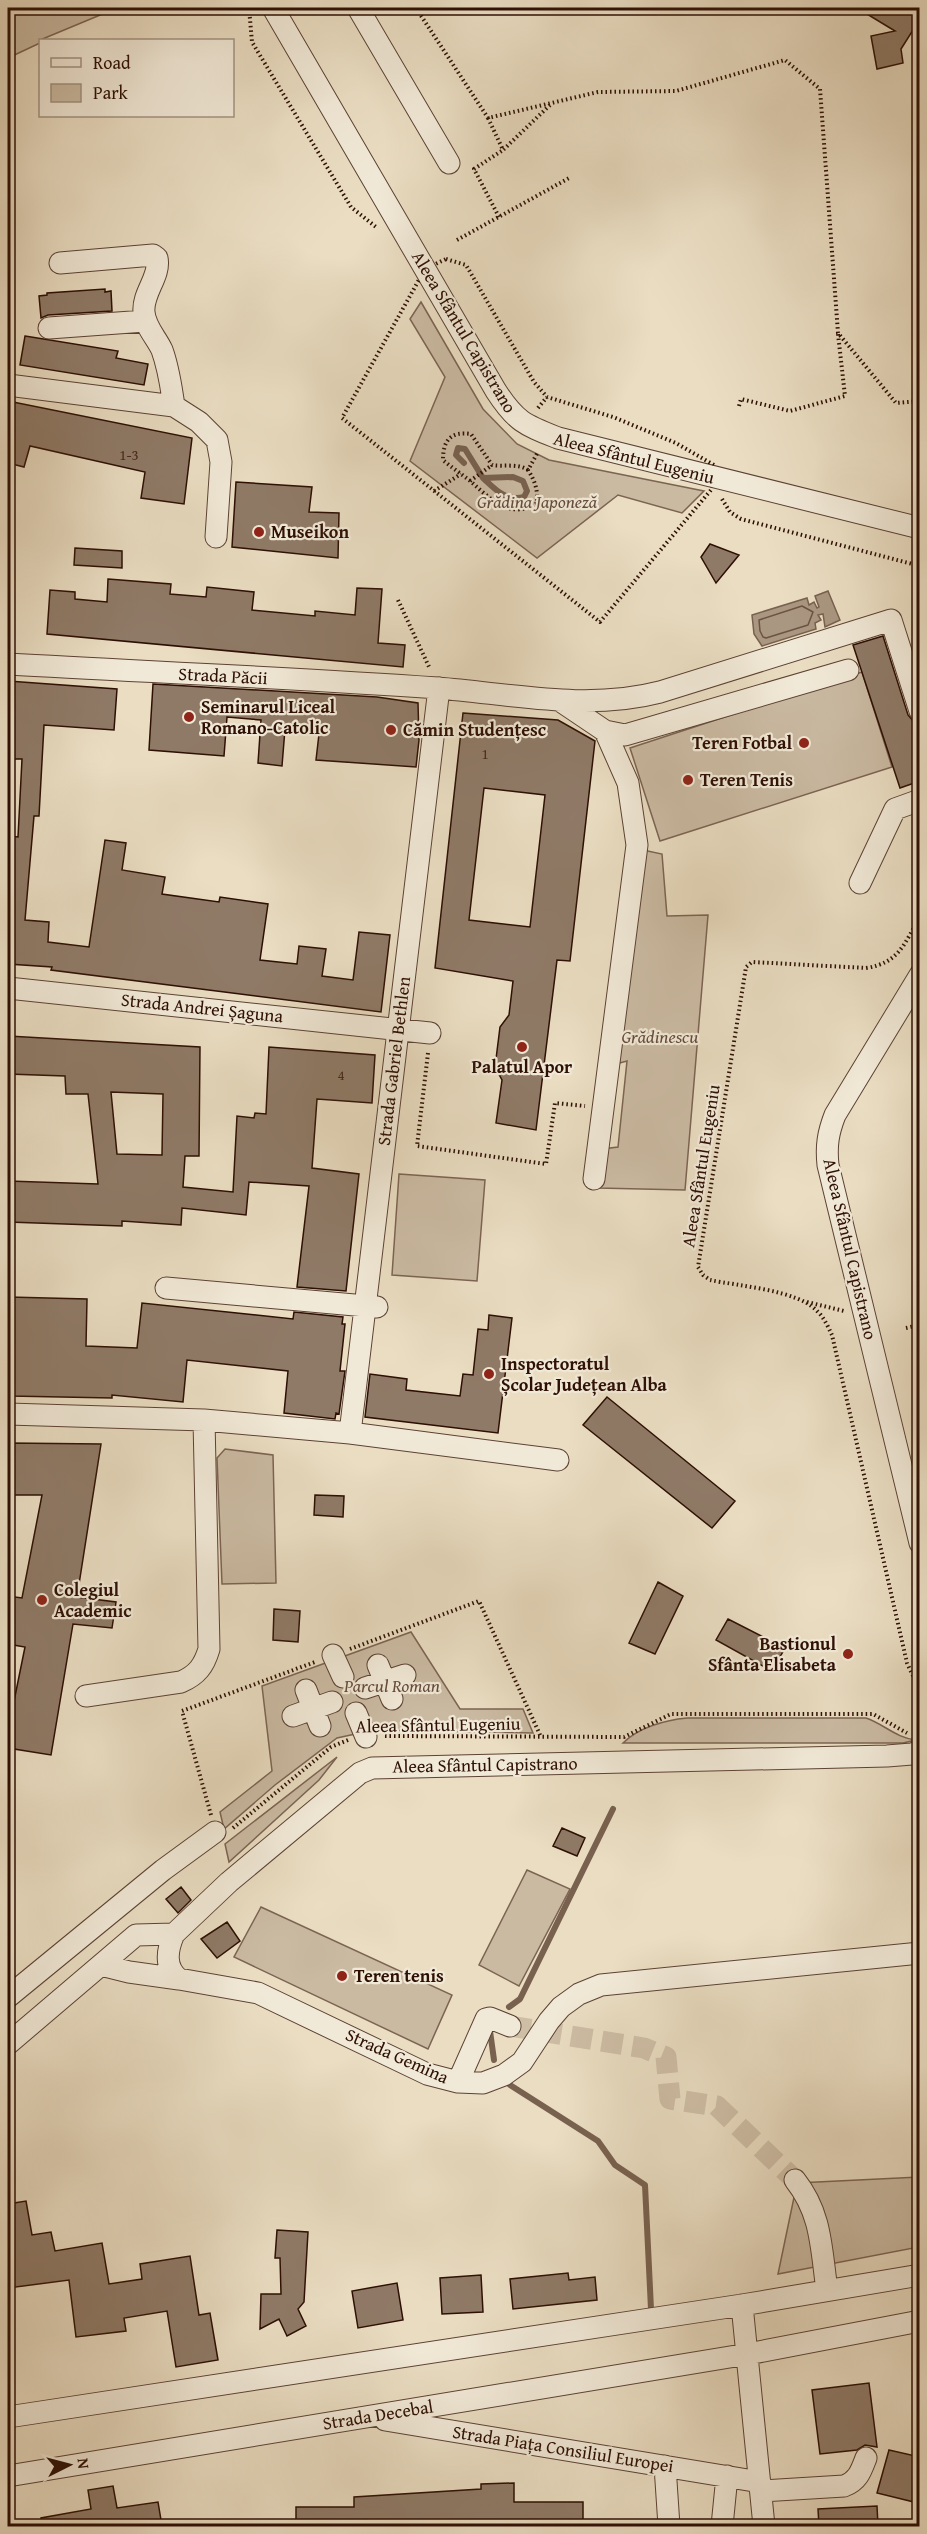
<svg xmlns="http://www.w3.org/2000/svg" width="927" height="2534" font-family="'Gentium Book Plus',serif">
	<rect width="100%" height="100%" fill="#eaddc2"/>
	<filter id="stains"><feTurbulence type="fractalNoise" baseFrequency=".00333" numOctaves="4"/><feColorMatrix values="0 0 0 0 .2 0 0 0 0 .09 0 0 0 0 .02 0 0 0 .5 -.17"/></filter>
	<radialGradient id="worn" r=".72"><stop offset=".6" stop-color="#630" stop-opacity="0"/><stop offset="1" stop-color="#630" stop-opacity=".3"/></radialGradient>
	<!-- green -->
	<path fill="#cabaa2" stroke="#7c6453" stroke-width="1.5" d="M8,8H117L40,40V43L8,58Z
		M421,302L483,409L517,444L549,460L704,491L682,513L618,495L537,558L410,461L445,377L410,319Z
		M862,672L892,767L660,841L630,748Z
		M643,850L662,854L667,916L708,915L685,1190L598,1188L602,1149L618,1147L627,1061L616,1064Z
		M399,1174L485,1180L477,1281L392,1275Z
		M225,1449L273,1455L276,1583L222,1584L217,1458Z
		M411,1632L460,1709H523L533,1733L374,1730L337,1738L275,1785L224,1829L220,1812L272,1771L262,1686Z
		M687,1718H866C884,1724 896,1738 916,1740L903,1743H623C639,1727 666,1720 687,1718Z
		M337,1757L319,1780L229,1862L225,1844Z
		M527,1870L570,1889L519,1986L479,1965Z
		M261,1907L452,1995L428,2049L234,1957Z
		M919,2177V2247L778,2274L797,2183Z"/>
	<!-- water -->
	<path fill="#aa9781" stroke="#78614f" stroke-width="1.5" d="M828,591L840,620L825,627L823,614L818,615L821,620L815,623L816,629L762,646L754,634L752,615L807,598L809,605L814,602L817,608L819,607L815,596Z"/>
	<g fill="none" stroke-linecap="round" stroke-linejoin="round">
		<!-- shore -->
		<path stroke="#6c5342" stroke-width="1.5" d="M802,606L813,612L808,625L766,638L763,637L760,631L759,620Z"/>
		<!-- stream -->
		<path stroke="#78614f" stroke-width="6" d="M464,463L456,455L458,448L465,449L483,478L513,477L523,481L527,491L524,497C506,502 495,489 483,478
			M509,2007L520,1999L613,1809
			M490,2031L494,2060
			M510,2085L598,2141L615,2165L645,2185L651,2309"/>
	</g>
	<!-- building -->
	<path fill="#8f7a67" stroke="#2d0f04" stroke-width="1.5" fill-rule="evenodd" d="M857,8H920V19L901,49L903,63L877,69L871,36L895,31Z
		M105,289V292L111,291L112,311L48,315L41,318L39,296L47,295V293Z
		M25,336L118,351L116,358L148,364L144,385L20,365Z
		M8,401L192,438L184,504L141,498L145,472L30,446L24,467L8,463Z
		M236,482L312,487L309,512L339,513L338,558L232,547Z
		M710,544L739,555L716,583L701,557Z
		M75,548L122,551V568L74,565Z
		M108,579L171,584L170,594L206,597L207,587L254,592L252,610L315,616V611L355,615L357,588L382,589L378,643L405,645L403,667L47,634L50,590L75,592V599L107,602Z
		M883,636L908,715L914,722L920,739V781L900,788L853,645Z
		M8,681L117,689L114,730L44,725L39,816H34L25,920L49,922L48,942L89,947L105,840L126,843L122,870L165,877L162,894L219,902L220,897L268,904L260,960L297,964L299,946L326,949L322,976L353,980L359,932L390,935L381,1012L51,970L52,967L8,964V836L18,837L22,759H8Z
		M153,684L377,697L418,703L419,740L416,767L316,760L319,734L285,729L282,766L258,763L261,720L227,717L224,756L149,750Z
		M463,713L558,720L595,741L570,961L557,960L536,1130L496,1123L502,1080L495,1067L500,1027L509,1015L513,981L435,968ZM484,788L545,795L530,927L469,920Z
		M8,1036L200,1047L199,1156H185L183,1187L233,1192L237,1116L254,1118L255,1113L266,1114L269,1047L375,1055L372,1103L317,1099L312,1168L359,1174L346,1291L297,1287L309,1186L249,1182L246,1215L182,1208L181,1225L122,1221V1226L8,1222V1181L98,1184L88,1094H66L65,1076L8,1074ZM111,1092L163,1094L162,1155L117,1154Z
		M8,1297L87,1299L86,1346L137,1348L142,1303L293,1319L294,1312L343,1317L342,1324H345L340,1371H345L339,1414L336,1413L335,1419L284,1413L288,1371L187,1360L183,1402L112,1395V1398L10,1396L12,1332H8Z
		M489,1315L512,1318L498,1433L365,1417L370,1374L407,1379L406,1390L460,1396L463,1374L473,1375L478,1329L488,1330Z
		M607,1397L735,1501L712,1528L583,1425Z
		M8,1443L101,1444L77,1597L116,1602L112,1628L73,1624L51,1755L8,1748V1716H11L25,1647L8,1644V1596L22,1598L42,1495H8Z
		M315,1495L344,1496L343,1517L314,1515Z
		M658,1582L683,1596L655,1654L629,1643Z
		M274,1609L300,1611L298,1642L273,1640Z
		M728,1619L785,1648L772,1671L716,1640Z
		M562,1828L585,1838L577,1856L553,1846Z
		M181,1887L191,1900L178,1913L166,1899Z
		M227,1922L240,1941L217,1958L201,1939Z
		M26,2201L32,2235L51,2232L55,2251L102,2243L109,2284L142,2279L140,2264L190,2256L199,2315L210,2313L218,2360L176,2367L167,2311L124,2318L126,2331L76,2337L69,2280L8,2288V2204Z
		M277,2230L308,2232L304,2302L298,2309L306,2326L287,2336L279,2319L260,2329L261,2294H281L280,2258H275Z
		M568,2273L569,2280L595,2277L597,2300L513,2309L510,2279Z
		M481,2275L483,2312L442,2314L440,2278Z
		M397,2283L403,2320L358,2328L352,2291Z
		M869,2383L877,2447L865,2445L857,2450L820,2454L812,2390Z
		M889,2450L920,2457V2482L914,2502L877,2493Z
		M514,2483V2502H583V2526H308V2524L296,2523V2507H354V2497L481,2489V2484Z
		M113,2486L117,2508L158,2502L162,2526H41V2518L91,2509L88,2490Z
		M877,2506L878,2526H819L818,2509Z"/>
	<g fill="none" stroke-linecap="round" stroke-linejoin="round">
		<!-- minor-tunnel -->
		<path stroke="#cebea6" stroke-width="21" stroke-dasharray="21 10" stroke-linecap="butt" d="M510,2026L644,2048L666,2057L670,2099L717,2106L795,2180"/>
		<!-- minor casing -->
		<g stroke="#5c4234" stroke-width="23">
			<path id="minor" d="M273,8L496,391C516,422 525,425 558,438L920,528
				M358,8L449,163
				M60,263L153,255L157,258C161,276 142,293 144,312C145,327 156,337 162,350C169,369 171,387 174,406
				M49,328L145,321
				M8,385L174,406L199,422L217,440L221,462L216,537
				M8,664C151,672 295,678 438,688C512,694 587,711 660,692L891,620L920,711
				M559,700L605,731L625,735L848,670
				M860,883L895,809L920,800
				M920,975L835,1115C828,1133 826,1146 828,1165L920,1543
				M8,988L430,1033
				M594,1179L637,845L628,783L605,731
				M166,1288L377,1307
				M8,1414L204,1420L350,1433L558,1460
				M350,1433L439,688
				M333,1655L343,1677
				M378,1665L392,1699
				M365,1688L405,1675
				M306,1690L320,1726
				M86,1696L181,1682C197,1675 204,1666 209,1649L204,1420
				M356,1713L366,1737
				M293,1716L332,1702
				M174,1934C167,1950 164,1967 179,1979L258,1993L427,2074L458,2082L483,2083L504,2075L522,2062L549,2021L561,2007L579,1994L601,1985L920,1953
				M101,1965L129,1972L179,1979
				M8,1997L163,1870L215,1832
				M8,2044L136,1935L174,1934L229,1882L360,1773L372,1768L887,1756L912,1754L920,1751
				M458,2082L486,2019L490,2018L510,2026
				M795,2180C822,2214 821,2249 827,2290
				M742,2305L764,2526
				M8,2417L742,2305L920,2275
				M385,2420L760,2482
				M665,2466L669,2526
				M8,2476L748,2354L920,2321
				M761,2491L844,2486C858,2481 861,2471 866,2458
				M722,2526L727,2476"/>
		</g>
		<!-- path -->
		<path stroke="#2d0f04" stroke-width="4" stroke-dasharray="1.5 3" stroke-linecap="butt" d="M249,8L252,42L351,207L376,227
			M416,8L488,118L598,92L676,91L785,60L820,89L838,333L896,403L920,401
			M488,118L503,150L550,105
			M499,217L474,169L503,150
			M457,240L571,177
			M446,259L466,265L534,382L547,397L613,417L676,443L714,465L711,490L600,622L342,418L425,269Z
			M739,406L741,399L790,411L845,396L838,334
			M538,408L547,397
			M528,470C518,463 503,467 492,465L471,434C451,431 443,440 443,460C451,467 460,473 469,480C489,497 509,521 537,503C538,490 535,481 528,470L538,452
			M470,481L492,465
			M434,491L461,474
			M722,499L730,512L741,519L920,566
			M398,600L430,669
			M920,917C904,944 899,963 866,968L752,962L746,967L698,1267L703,1275L710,1280C738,1286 798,1290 817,1311C824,1317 828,1327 832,1335L907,1663L914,1678L920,1683
			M428,1053L417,1146L546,1164L555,1103L585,1106
			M807,1302L844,1311
			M906,1328L920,1325
			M350,1649L479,1601L541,1737
			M385,1736L624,1737L671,1714H873L907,1733
			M211,1815L182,1711L315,1662
			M233,1828L331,1747L348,1740"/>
		<!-- minor -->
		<use href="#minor" stroke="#f1e9d7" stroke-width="21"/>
	</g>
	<!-- markers -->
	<g fill="#8f2418" stroke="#f1e9d7" stroke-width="2">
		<circle cx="259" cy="532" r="6"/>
		<circle cx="189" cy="717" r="6"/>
		<circle cx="391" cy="730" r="6"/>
		<circle cx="804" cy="743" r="6"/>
		<circle cx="688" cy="780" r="6"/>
		<circle cx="522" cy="1047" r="6"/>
		<circle cx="489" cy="1374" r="6"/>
		<circle cx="42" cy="1600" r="6"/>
		<circle cx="848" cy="1654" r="6"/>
		<circle cx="342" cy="1976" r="6"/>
	</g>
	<g text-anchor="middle" stroke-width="4.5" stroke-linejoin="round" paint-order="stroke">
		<!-- number labels -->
		<g font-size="15" fill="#462a1d">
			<text x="129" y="460">1-3</text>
			<text x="485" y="759">1</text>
			<text x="341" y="1080">4</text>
		</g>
		<!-- street labels -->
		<g font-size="18" fill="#2d0f04" stroke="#f1e9d7">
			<text transform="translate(464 332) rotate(59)" y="6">Aleea Sfântul Capistrano</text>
			<text transform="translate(634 458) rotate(14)" y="6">Aleea Sfântul Eugeniu</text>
			<text transform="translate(223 676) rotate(3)" y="6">Strada Păcii</text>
			<text transform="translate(202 1008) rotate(6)" y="6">Strada Andrei Șaguna</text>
			<text transform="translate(394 1061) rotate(-83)" y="6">Strada Gabriel Bethlen</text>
			<text transform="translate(701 1166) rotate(-81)" y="6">Aleea Sfântul Eugeniu</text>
			<text transform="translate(850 1249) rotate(77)" y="6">Aleea Sfântul Capistrano</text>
			<text transform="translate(438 1725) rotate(-1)" y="6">Aleea Sfântul Eugeniu</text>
			<text transform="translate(485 1765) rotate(-1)" y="6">Aleea Sfântul Capistrano</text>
			<text transform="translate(397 2056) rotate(24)" y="6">Strada Gemina</text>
			<text transform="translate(378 2415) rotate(-9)" y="6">Strada Decebal</text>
			<text transform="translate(563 2449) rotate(9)" y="6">Strada Piața Consiliul Europei</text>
		</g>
		<!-- park labels -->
		<g font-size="18" font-style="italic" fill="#644b3b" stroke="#f1e9d7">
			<text x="537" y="508">Grădina Japoneză</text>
			<text x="660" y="1043">Grădinescu</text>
			<text x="392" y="1692">Parcul Roman</text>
		</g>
		<!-- poi labels -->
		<g font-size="18" font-weight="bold" fill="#2d0f04" stroke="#f1e9d7" text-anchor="start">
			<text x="271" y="538">Museikon</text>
			<text x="201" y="713">Seminarul Liceal<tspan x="201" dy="21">Romano-Catolic</tspan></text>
			<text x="403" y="736">Cămin Studențesc</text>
			<text x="792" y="749" text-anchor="end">Teren Fotbal</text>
			<text x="700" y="786">Teren Tenis</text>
			<text x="522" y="1073" text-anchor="middle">Palatul Apor</text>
			<text x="501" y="1370">Inspectoratul<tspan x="501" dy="21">Școlar Județean Alba</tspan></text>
			<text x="54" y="1596">Colegiul<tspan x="54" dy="21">Academic</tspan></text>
			<text x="836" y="1650" text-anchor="end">Bastionul<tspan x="836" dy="21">Sfânta Elisabeta</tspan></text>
			<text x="354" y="1982">Teren tenis</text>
		</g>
	</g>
	<!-- margin -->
	<rect width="927" height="2534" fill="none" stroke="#eaddc2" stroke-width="30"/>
	<rect x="9" y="9" width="909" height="2516" fill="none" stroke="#2d0f04" stroke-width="3"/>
	<rect x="15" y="15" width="897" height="2504" fill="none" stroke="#2d0f04" stroke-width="1.5"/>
	<!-- legend -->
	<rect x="39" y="39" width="195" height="78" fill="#f1e9d7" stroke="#a39283" stroke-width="1.5"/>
	<rect x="51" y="58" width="30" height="9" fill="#f1e9d7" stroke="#a39283" stroke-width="1.5"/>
	<text x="93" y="69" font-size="18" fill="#2d0f04">Road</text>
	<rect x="51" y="84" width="30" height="18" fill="#cabaa2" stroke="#a39283" stroke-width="1.5"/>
	<text x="93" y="99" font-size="18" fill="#2d0f04">Park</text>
	<!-- north arrow -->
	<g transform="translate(69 2465) rotate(84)" stroke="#f1e9d7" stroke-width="4.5" paint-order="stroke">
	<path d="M0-4.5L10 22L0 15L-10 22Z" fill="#2d0f04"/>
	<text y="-9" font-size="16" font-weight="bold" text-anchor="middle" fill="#2d0f04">N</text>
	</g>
	<rect width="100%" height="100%" filter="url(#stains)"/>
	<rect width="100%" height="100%" fill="url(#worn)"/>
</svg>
